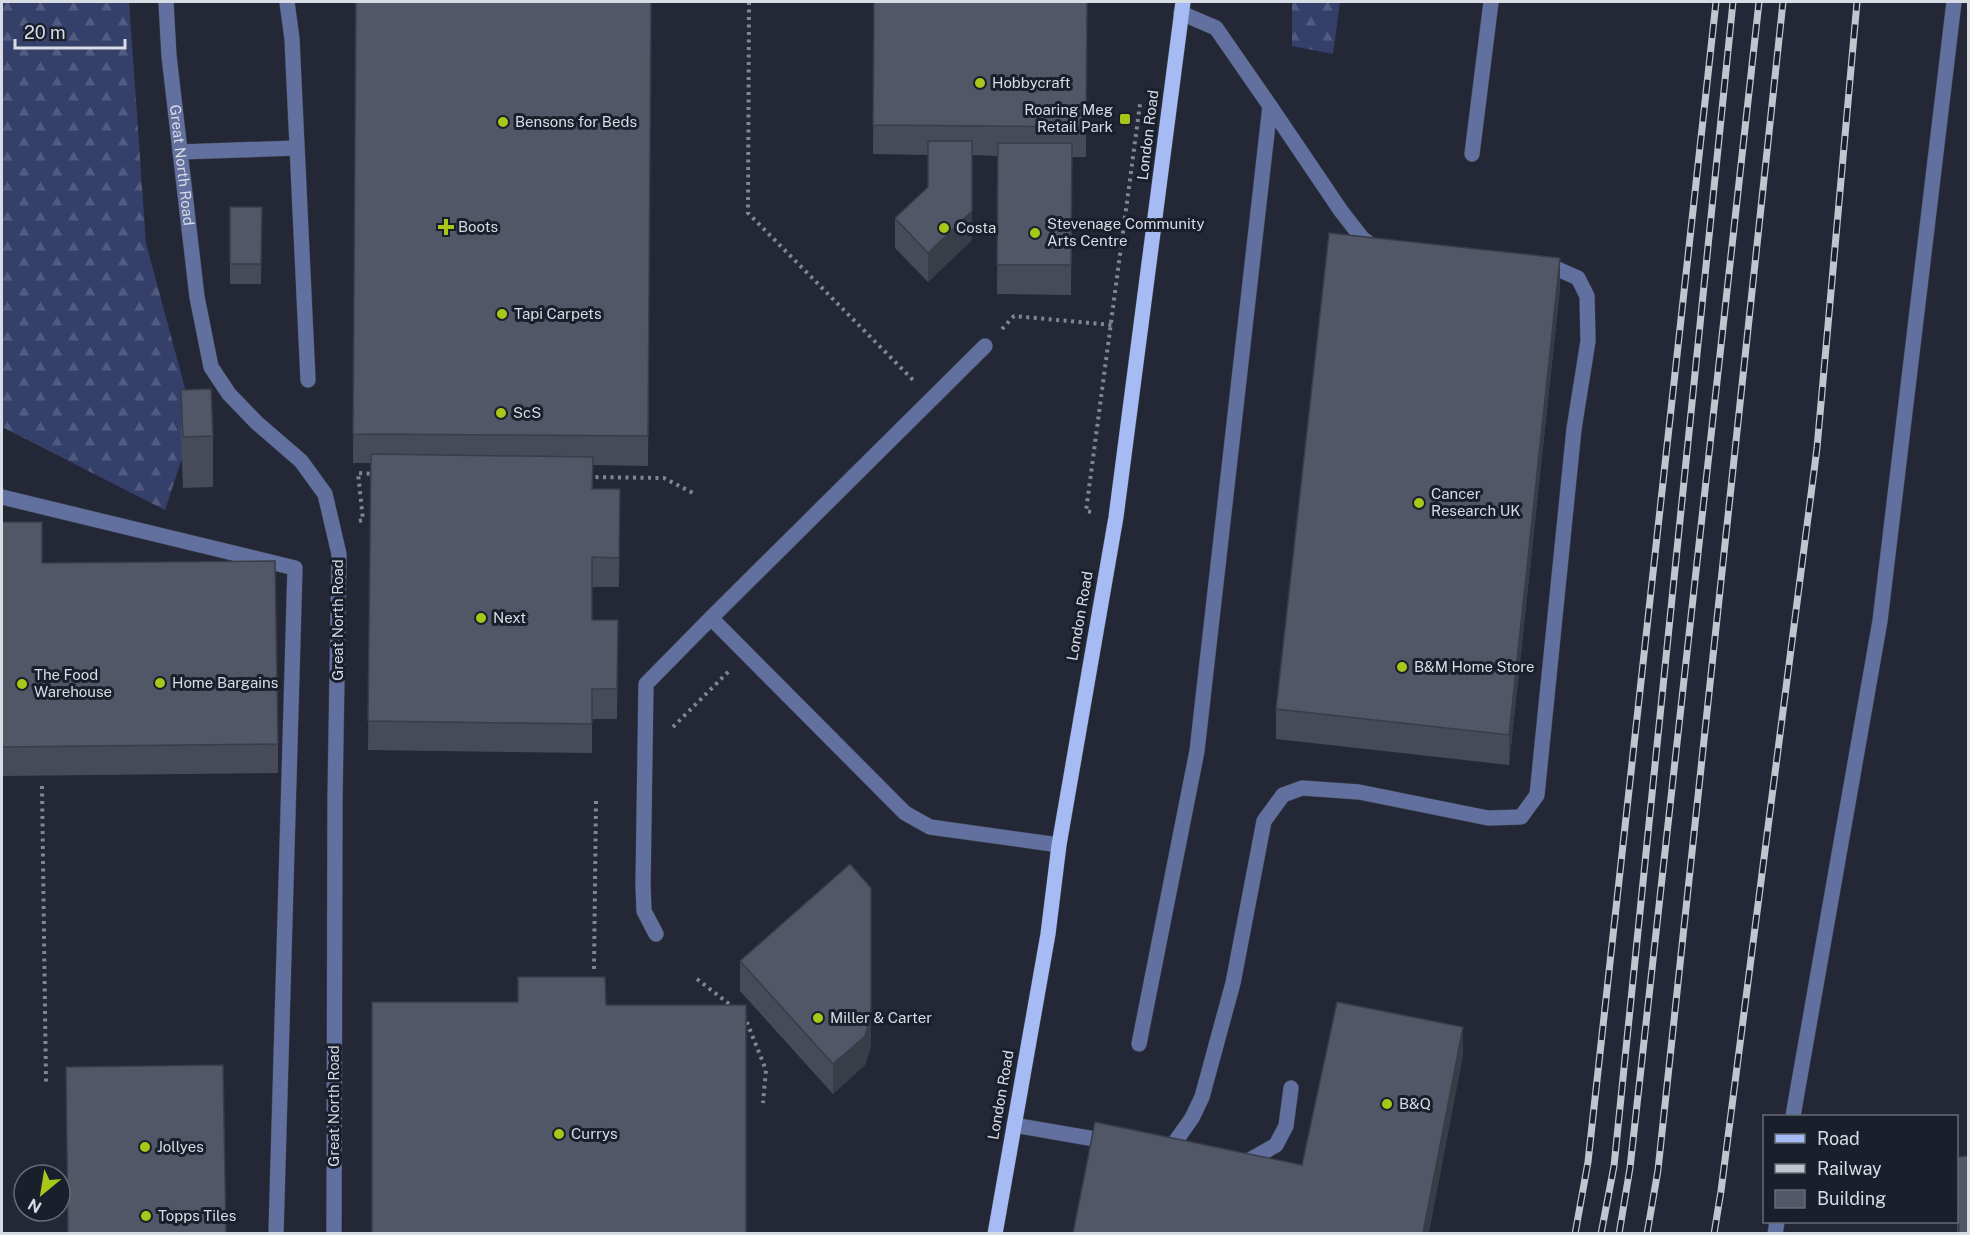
<svg xmlns="http://www.w3.org/2000/svg" width="1970" height="1235" font-family="'Public Sans',sans-serif">
	<defs>
		<pattern id="forest-firs" width="22" height="20" patternUnits="userSpaceOnUse" patternTransform="scale(1.5)"><rect width="22" height="20" fill="#34406a"/><path d="M5 1l3.5 6h-7zM16 11l3.5 6h-7z" fill="#515b7f"/></pattern>
	</defs>
	<rect width="100%" height="100%" fill="#242836"/>
	<!-- forest -->
	<path fill="url(#forest-firs)" d="M2,2H129L146,243L194,422L165,510L2,427Z
		M1292,2H1340L1333,54L1292,46Z"/>
	<g fill="none" stroke-linecap="round" stroke-linejoin="round">
		<!-- minor casing -->
		<g stroke="#414552" stroke-width="16">
			<g id="minor">
				<path id="s1" d="M166,2L169,56L197,297L211,367L229,394L257,423L301,461L325,494L339,554L335,799L334,1234"/>
				<path d="M287,2L292,39L308,380"/>
				<path d="M1270,106L1341,211L1362,238L1375,248"/>
				<path d="M180,152L296,148"/>
				<path d="M1472,154L1491,2"/>
				<path d="M2,497L295,568L276,1234"/>
				<path d="M711,618L985,346"/>
				<path d="M656,934L644,911L643,886L646,684L711,618L905,813L930,827L1059,845"/>
				<path d="M1139,1044L1197,751L1270,106L1216,28L1181,13"/>
				<path d="M1793,1116L1880,621L1954,2"/>
				<path d="M1014,1125L1112,1142"/>
				<path d="M1160,1150L1175,1142L1192,1118L1202,1097L1233,983L1264,821L1283,795L1302,788L1359,792L1488,818L1521,817L1537,795L1574,429L1588,341L1587,296L1578,278L1553,267L1542,265"/>
				<path d="M1239,1162L1248,1161L1276,1145L1286,1126L1291,1088"/>
				<path d="M1775,1234L1777,1222"/>
			</g>
		</g>
		<!-- major casing -->
		<g stroke="#414552" stroke-width="16">
			<path id="major" d="M995,1234L1048,934L1059,845L1116,517L1183,2"/>
		</g>
		<!-- path -->
		<path stroke="#828691" stroke-width="4" stroke-dasharray="3 4.5" stroke-linecap="butt" d="M749,2L748,213L913,380
			M1002,329L1014,316L1112,325
			M588,477L664,478L695,494
			M1091,512L1086,511L1140,104
			M359,521L363,520L358,473L374,474
			M673,727L729,671
			M42,786L46,1082
			M594,969L596,798
			M697,979L733,1007
			M744,1015L766,1070L763,1103"/>
		<!-- minor -->
		<use href="#minor" stroke="#61709e" stroke-width="15"/>
		<!-- major -->
		<use href="#major" stroke="#a6baf3" stroke-width="15"/>
		<!-- rail casing -->
		<g stroke="#c1c5ce" stroke-width="7">
			<path id="rail" d="M1575,1234L1588,1162L1716,2
				M1601,1234L1614,1166L1733,2
				M1619,1234L1630,1168L1759,2
				M1647,1234L1658,1170L1783,2
				M1714,1234L1721,1191L1817,448L1857,2"/>
		</g>
		<!-- rail -->
		<use href="#rail" stroke="#1a1f2c" stroke-width="4.5" stroke-dasharray="14" stroke-linecap="butt"/>
	</g>
	<!-- wall -->
	<path fill="#474b59" d="M356,2H651L648,466L593,465V489H620L619,587H592V620H618L617,719H592V753L368,750L371,463H353Z
		M874,2H1087L1086,157H1072L1071,295L997,294L998,156L972,155V240L928,282L895,248V218L928,187V155L873,154Z
		M230,207H262L261,284H230Z
		M1560,288L1509,765L1276,739V709Z
		M181,390L213,436V487L183,488L181,441Z
		M2,522L42,563L278,744V773L2,776Z
		M740,961L871,1046L865,1065L833,1094L740,991Z
		M1956,1157L1968,1233H1957Z"/>
	<!-- shaded-wall -->
	<path fill="#393d48" d="M972,141V240L928,282V253Z
		M1560,258V288L1509,765V735Z
		M871,888V1046L865,1065L833,1094V1064Z
		M1463,1027V1056L1429,1233H1423Z"/>
	<!-- building -->
	<path fill="#525767" stroke="#393d48" stroke-width="1.5" d="M356,2H651L648,436L353,434Z
		M874,2H1087L1086,127L873,125Z
		M928,141H972V211L928,253L895,218L928,187Z
		M998,143H1072L1071,265H997Z
		M230,207H262L261,264H230Z
		M1329,233L1560,258L1509,735L1276,709Z
		M211,389L213,436L183,437L181,390Z
		M371,454L593,457L592,489H620L619,558L592,557V620H618L617,689H592V724L368,721Z
		M2,522H42V563L275,561L278,744L2,747Z
		M850,864L871,888V1016L865,1036L833,1064L740,961Z
		M518,977H605L606,1005H746V1233H372V1002H518Z
		M1337,1002L1463,1027L1423,1233H1073L1095,1122L1302,1165Z
		M223,1065L226,1233H68L66,1067Z
		M1968,1156V1233H1959L1956,1186V1157Z"/>
	<!-- markers -->
	<g fill="#a9c719" stroke="#1a1f2c" stroke-width="2">
		<circle cx="980" cy="83" r="6"/>
		<rect x="1119" y="113" width="12" height="12" rx="3"/>
		<circle cx="503" cy="122" r="6"/>
		<path d="M443 218h6v6h6v6h-6v6h-6v-6h-6v-6h6z"/>
		<circle cx="944" cy="228" r="6"/>
		<circle cx="1035" cy="233" r="6"/>
		<circle cx="502" cy="314" r="6"/>
		<circle cx="501" cy="413" r="6"/>
		<circle cx="1419" cy="503" r="6"/>
		<circle cx="481" cy="618" r="6"/>
		<circle cx="1402" cy="667" r="6"/>
		<circle cx="160" cy="683" r="6"/>
		<circle cx="22" cy="684" r="6"/>
		<circle cx="818" cy="1018" r="6"/>
		<circle cx="1387" cy="1104" r="6"/>
		<circle cx="559" cy="1134" r="6"/>
		<circle cx="145" cy="1147" r="6"/>
		<circle cx="146" cy="1216" r="6"/>
	</g>
	<g text-anchor="middle" stroke-width="6" stroke-linejoin="round" paint-order="stroke">
		<!-- poi labels -->
		<g font-size="15" fill="#d8dce5" stroke="#1a1f2c" text-anchor="start">
			<text x="992" y="88">Hobbycraft</text>
			<text x="1113" y="115" text-anchor="end">Roaring Meg<tspan x="1113" dy="17">Retail Park</tspan></text>
			<text x="515" y="127">Bensons for Beds</text>
			<text x="1047" y="229">Stevenage Community<tspan x="1047" dy="17">Arts Centre</tspan></text>
			<text x="458" y="232">Boots</text>
			<text x="956" y="233">Costa</text>
			<text x="514" y="319">Tapi Carpets</text>
			<text x="513" y="418">ScS</text>
			<text x="1431" y="499">Cancer<tspan x="1431" dy="17">Research UK</tspan></text>
			<text x="493" y="623">Next</text>
			<text x="1414" y="672">B&amp;M Home Store</text>
			<text x="34" y="680">The Food<tspan x="34" dy="17">Warehouse</tspan></text>
			<text x="172" y="688">Home Bargains</text>
			<text x="830" y="1023">Miller &amp; Carter</text>
			<text x="1399" y="1109">B&amp;Q</text>
			<text x="571" y="1139">Currys</text>
			<text x="157" y="1152">Jollyes</text>
			<text x="158" y="1221">Topps Tiles</text>
		</g>
		<!-- street labels -->
		<g font-size="15" fill="#d8dce5" stroke="#1a1f2c">
			<text transform="translate(1148 135) rotate(-83)" y="5">London Road</text>
			<text dy="5" stroke="none"><textPath href="#s1" startOffset="164">Great North Road</textPath></text>
			<text transform="translate(1080 616) rotate(-80)" y="5">London Road</text>
			<text transform="translate(338 620) rotate(-90)" y="5">Great North Road</text>
			<text transform="translate(1001 1095) rotate(-80)" y="5">London Road</text>
			<text transform="translate(334 1106) rotate(-90)" y="5">Great North Road</text>
		</g>
	</g>
	<!-- border -->
	<rect width="1970" height="1235" fill="none" stroke="#d8dce5" stroke-width="6"/>
	<!-- legend -->
	<rect x="1763" y="1115" width="195" height="108" fill="#1a1f2c" stroke="#666b76" stroke-width="1.5"/>
	<rect x="1775" y="1134" width="30" height="9" fill="#a6baf3" stroke="#666b76" stroke-width="1.5"/>
	<text x="1817" y="1145" font-size="18" fill="#d8dce5">Road</text>
	<rect x="1775" y="1164" width="30" height="9" fill="#c1c5ce" stroke="#666b76" stroke-width="1.5"/>
	<text x="1817" y="1175" font-size="18" fill="#d8dce5">Railway</text>
	<rect x="1775" y="1190" width="30" height="18" fill="#525767" stroke="#666b76" stroke-width="1.5"/>
	<text x="1817" y="1205" font-size="18" fill="#d8dce5">Building</text>
	<!-- north arrow -->
	<g transform="translate(42 1193) rotate(210)"><circle r="28" fill="#1a1f2c" stroke="#666b76" stroke-width="1.5"/>
	<path d="M0-4.5L10 22L0 15L-10 22Z" fill="#a9c719"/>
	<text y="-9" font-size="16" font-weight="bold" text-anchor="middle" fill="#d8dce5">N</text>
	</g>
	<!-- scale -->
	<path d="M15 39v9h110v-9" fill="none" stroke="#d8dce5" stroke-width="3"/>
	<text x="24" y="39" font-size="18" fill="#d8dce5" stroke="#1a1f2c" stroke-width="4.5" paint-order="stroke">20 m</text>
</svg>
